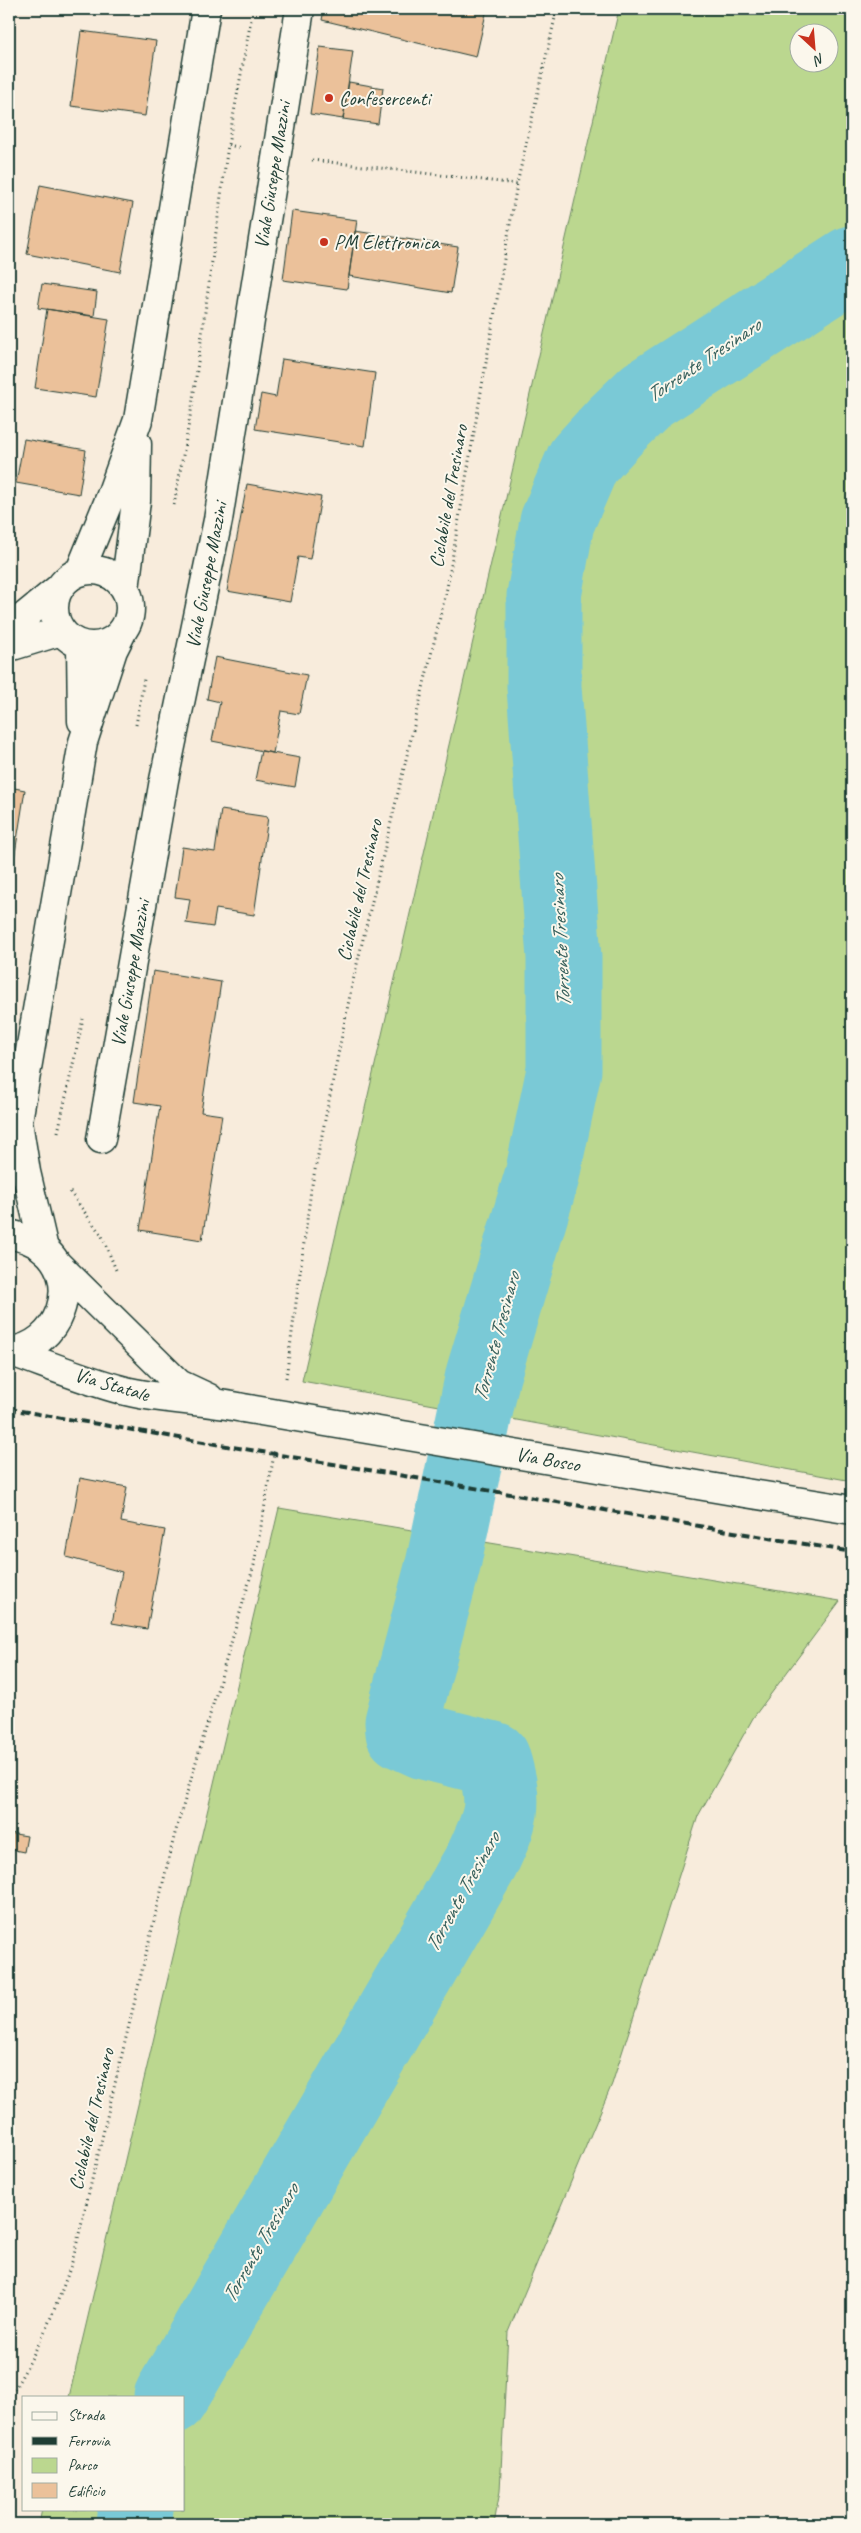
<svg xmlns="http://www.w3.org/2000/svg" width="861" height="2533" font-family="Caveat,sans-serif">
	<rect width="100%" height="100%" fill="#f8ecdc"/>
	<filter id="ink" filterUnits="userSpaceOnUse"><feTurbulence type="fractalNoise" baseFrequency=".02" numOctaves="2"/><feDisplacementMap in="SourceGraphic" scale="10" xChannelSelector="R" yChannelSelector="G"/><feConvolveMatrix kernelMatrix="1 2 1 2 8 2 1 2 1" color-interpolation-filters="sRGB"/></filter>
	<g filter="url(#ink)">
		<!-- green -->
		<path fill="#bbd78f" stroke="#6d8a62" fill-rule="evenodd" d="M619,9H852V1481L302,1381ZM798,32H828V62H798Z
			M279,1508L840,1601L753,1718L698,1816L612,2084L508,2332L500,2491L494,2524H39L42,2509H184V2397H69Z"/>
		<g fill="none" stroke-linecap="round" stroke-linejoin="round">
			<!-- river -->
			<path stroke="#7ac9d6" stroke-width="75" d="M171,2397L482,1860C502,1817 507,1806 493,1759L425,1742L403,1732L402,1722L443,1565L483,1375L542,1176L564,1070V958L544,687V596L557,522L583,461L615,426L647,395L852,263
				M133,2524L135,2509"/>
		</g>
		<!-- building -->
		<path fill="#ebc19a" stroke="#1f3d34" d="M9,9H16L9,46Z
			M324,9H487L476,57L322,20Z
			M81,31L156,41L145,116L71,106Z
			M320,47L353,51L343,119L310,114Z
			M349,82L383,88L378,124L343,119Z
			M40,185L133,203L120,272L27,254Z
			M292,211L357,220L347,289L283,280Z
			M355,231L458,247L451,293L349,276Z
			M42,284L97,292L94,316L38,308Z
			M47,309L109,319L96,397L35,388Z
			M282,359L375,373L365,446L255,429L261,394L276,397Z
			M24,439L86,450L79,494L16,483Z
			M247,484L321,497L310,559L298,557L290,602L227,591Z
			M215,657L307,675L299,714L281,711L273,753L212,741L220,702L207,699Z
			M261,751L300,758L295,787L255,780Z
			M9,787L25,790L13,866L9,865Z
			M221,810L268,817L254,915L216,909L213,927L186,923L190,899L175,897L182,847L215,852Z
			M153,971L221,982L201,1112L222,1115L202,1240L140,1230L160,1106L134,1102Z
			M80,1478L127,1487L121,1522L165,1530L147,1629L112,1623L122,1572L66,1557Z
			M9,1833L27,1836L24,1852L9,1849Z"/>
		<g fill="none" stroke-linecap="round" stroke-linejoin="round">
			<!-- minor casing -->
			<g stroke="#1f3d34" stroke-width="31">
				<path id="minor" d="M54 608a38 38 0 1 1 76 0a38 38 0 1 1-76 0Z
					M80,571L110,498L138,420L206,9
					M125,589L136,501L137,444
					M9,629L58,589
					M81,645L82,721
					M9,647L61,631
					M18,1122L26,1172L44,1249
					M101,1139L164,780L218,520L300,9
					M9,1146L18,1121L83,742L113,650L123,630"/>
			</g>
			<!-- major casing -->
			<g stroke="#1f3d34" stroke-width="31">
				<path id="major" d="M9,1234C21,1237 34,1240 44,1249C84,1282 58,1348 9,1351
					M57,1264L179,1384L209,1398
					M9,1351C46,1364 84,1380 122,1390C162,1401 203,1399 243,1408
					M739,1492L852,1510"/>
			</g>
			<!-- path -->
			<path stroke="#1f3d34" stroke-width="3" stroke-dasharray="1 4" stroke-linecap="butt" d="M228,145L242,148
				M312,160L517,184
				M174,505L192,406L228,145L253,9
				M136,725L144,679
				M58,1132L83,1019
				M70,1192L102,1236L116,1270
				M286,1378L311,1190L352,985L447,588L517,184L557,9
				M9,2398C37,2352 56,2310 73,2259L174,1837L254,1565L275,1449"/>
			<!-- minor -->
			<use href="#minor" stroke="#fbf7ec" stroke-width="28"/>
			<!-- major -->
			<use href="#major" stroke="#fbf7ec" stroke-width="28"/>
			<!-- rail -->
			<path stroke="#1f3d34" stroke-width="4" stroke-dasharray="8 4" stroke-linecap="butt" d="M9,1409L852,1552"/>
			<!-- major-bridge casing -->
			<g stroke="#1f3d34" stroke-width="31" stroke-linecap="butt">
				<path id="major-bridge" d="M243,1408L739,1492"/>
			</g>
			<!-- major-bridge -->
			<use href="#major-bridge" stroke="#fbf7ec" stroke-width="28"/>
		</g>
	</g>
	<!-- markers -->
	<g fill="#c8321e" stroke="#fbf7ec" stroke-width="2">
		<circle cx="329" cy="98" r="5"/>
		<circle cx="324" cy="242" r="5"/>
	</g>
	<g text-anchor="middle" stroke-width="4" stroke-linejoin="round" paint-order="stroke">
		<!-- poi labels -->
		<g font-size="20" fill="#1f3d34" stroke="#fbf7ec" text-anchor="start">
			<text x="339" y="105">Confesercenti</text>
			<text x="334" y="249">PM Elettronica</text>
		</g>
		<!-- street labels -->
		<g font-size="20" fill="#1f3d34" stroke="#fbf7ec">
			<text transform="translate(272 175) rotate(-81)" y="7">Viale Giuseppe Mazzini</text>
			<text transform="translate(448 496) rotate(-80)" y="7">Ciclabile del Tresinaro</text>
			<text transform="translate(206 575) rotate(-79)" y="7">Viale Giuseppe Mazzini</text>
			<text transform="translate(359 890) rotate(-77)" y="7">Ciclabile del Tresinaro</text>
			<text transform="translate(130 973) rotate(-80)" y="7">Viale Giuseppe Mazzini</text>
			<text transform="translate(112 1384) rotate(16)" y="7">Via Statale</text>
			<text transform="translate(548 1459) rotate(10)" y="7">Via Bosco</text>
			<text transform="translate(91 2119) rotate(-77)" y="7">Ciclabile del Tresinaro</text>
		</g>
		<!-- water labels -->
		<g font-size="21" font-style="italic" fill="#36605c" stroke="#fbf7ec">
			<text transform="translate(703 360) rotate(-34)" y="7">Torrente Tresinaro</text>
			<text transform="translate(560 941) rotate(-93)" y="7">Torrente Tresinaro</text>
			<text transform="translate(496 1337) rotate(-75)" y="7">Torrente Tresinaro</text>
			<text transform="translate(462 1892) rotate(-61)" y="7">Torrente Tresinaro</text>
			<text transform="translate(260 2243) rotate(-60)" y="7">Torrente Tresinaro</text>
		</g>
	</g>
	<!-- margin -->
	<rect width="861" height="2533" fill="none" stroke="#fbf7ec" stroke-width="30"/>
	<rect x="15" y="15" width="831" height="2503" fill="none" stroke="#1f3d34" stroke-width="2" filter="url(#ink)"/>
	<!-- legend -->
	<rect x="22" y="2396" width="162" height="115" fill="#fbf7ec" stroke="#a3ada2"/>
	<rect x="32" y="2412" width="25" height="8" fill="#fbf7ec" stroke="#a3ada2"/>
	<text x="68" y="2420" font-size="15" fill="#1f3d34">Strada</text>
	<rect x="32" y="2437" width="25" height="8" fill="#1f3d34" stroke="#a3ada2"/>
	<text x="68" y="2446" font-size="15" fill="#1f3d34">Ferrovia</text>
	<rect x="32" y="2458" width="25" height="15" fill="#bbd78f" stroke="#a3ada2"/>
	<text x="68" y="2470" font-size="15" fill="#1f3d34">Parco</text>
	<rect x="32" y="2483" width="25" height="15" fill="#ebc19a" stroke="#a3ada2"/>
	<text x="68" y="2496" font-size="15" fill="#1f3d34">Edificio</text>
	<!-- north arrow -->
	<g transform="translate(814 48) rotate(154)"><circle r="24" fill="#fbf7ec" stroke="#a3ada2"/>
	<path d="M0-4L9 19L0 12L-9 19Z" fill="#c8321e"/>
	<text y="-8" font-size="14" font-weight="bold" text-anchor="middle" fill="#1f3d34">N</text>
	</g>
</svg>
